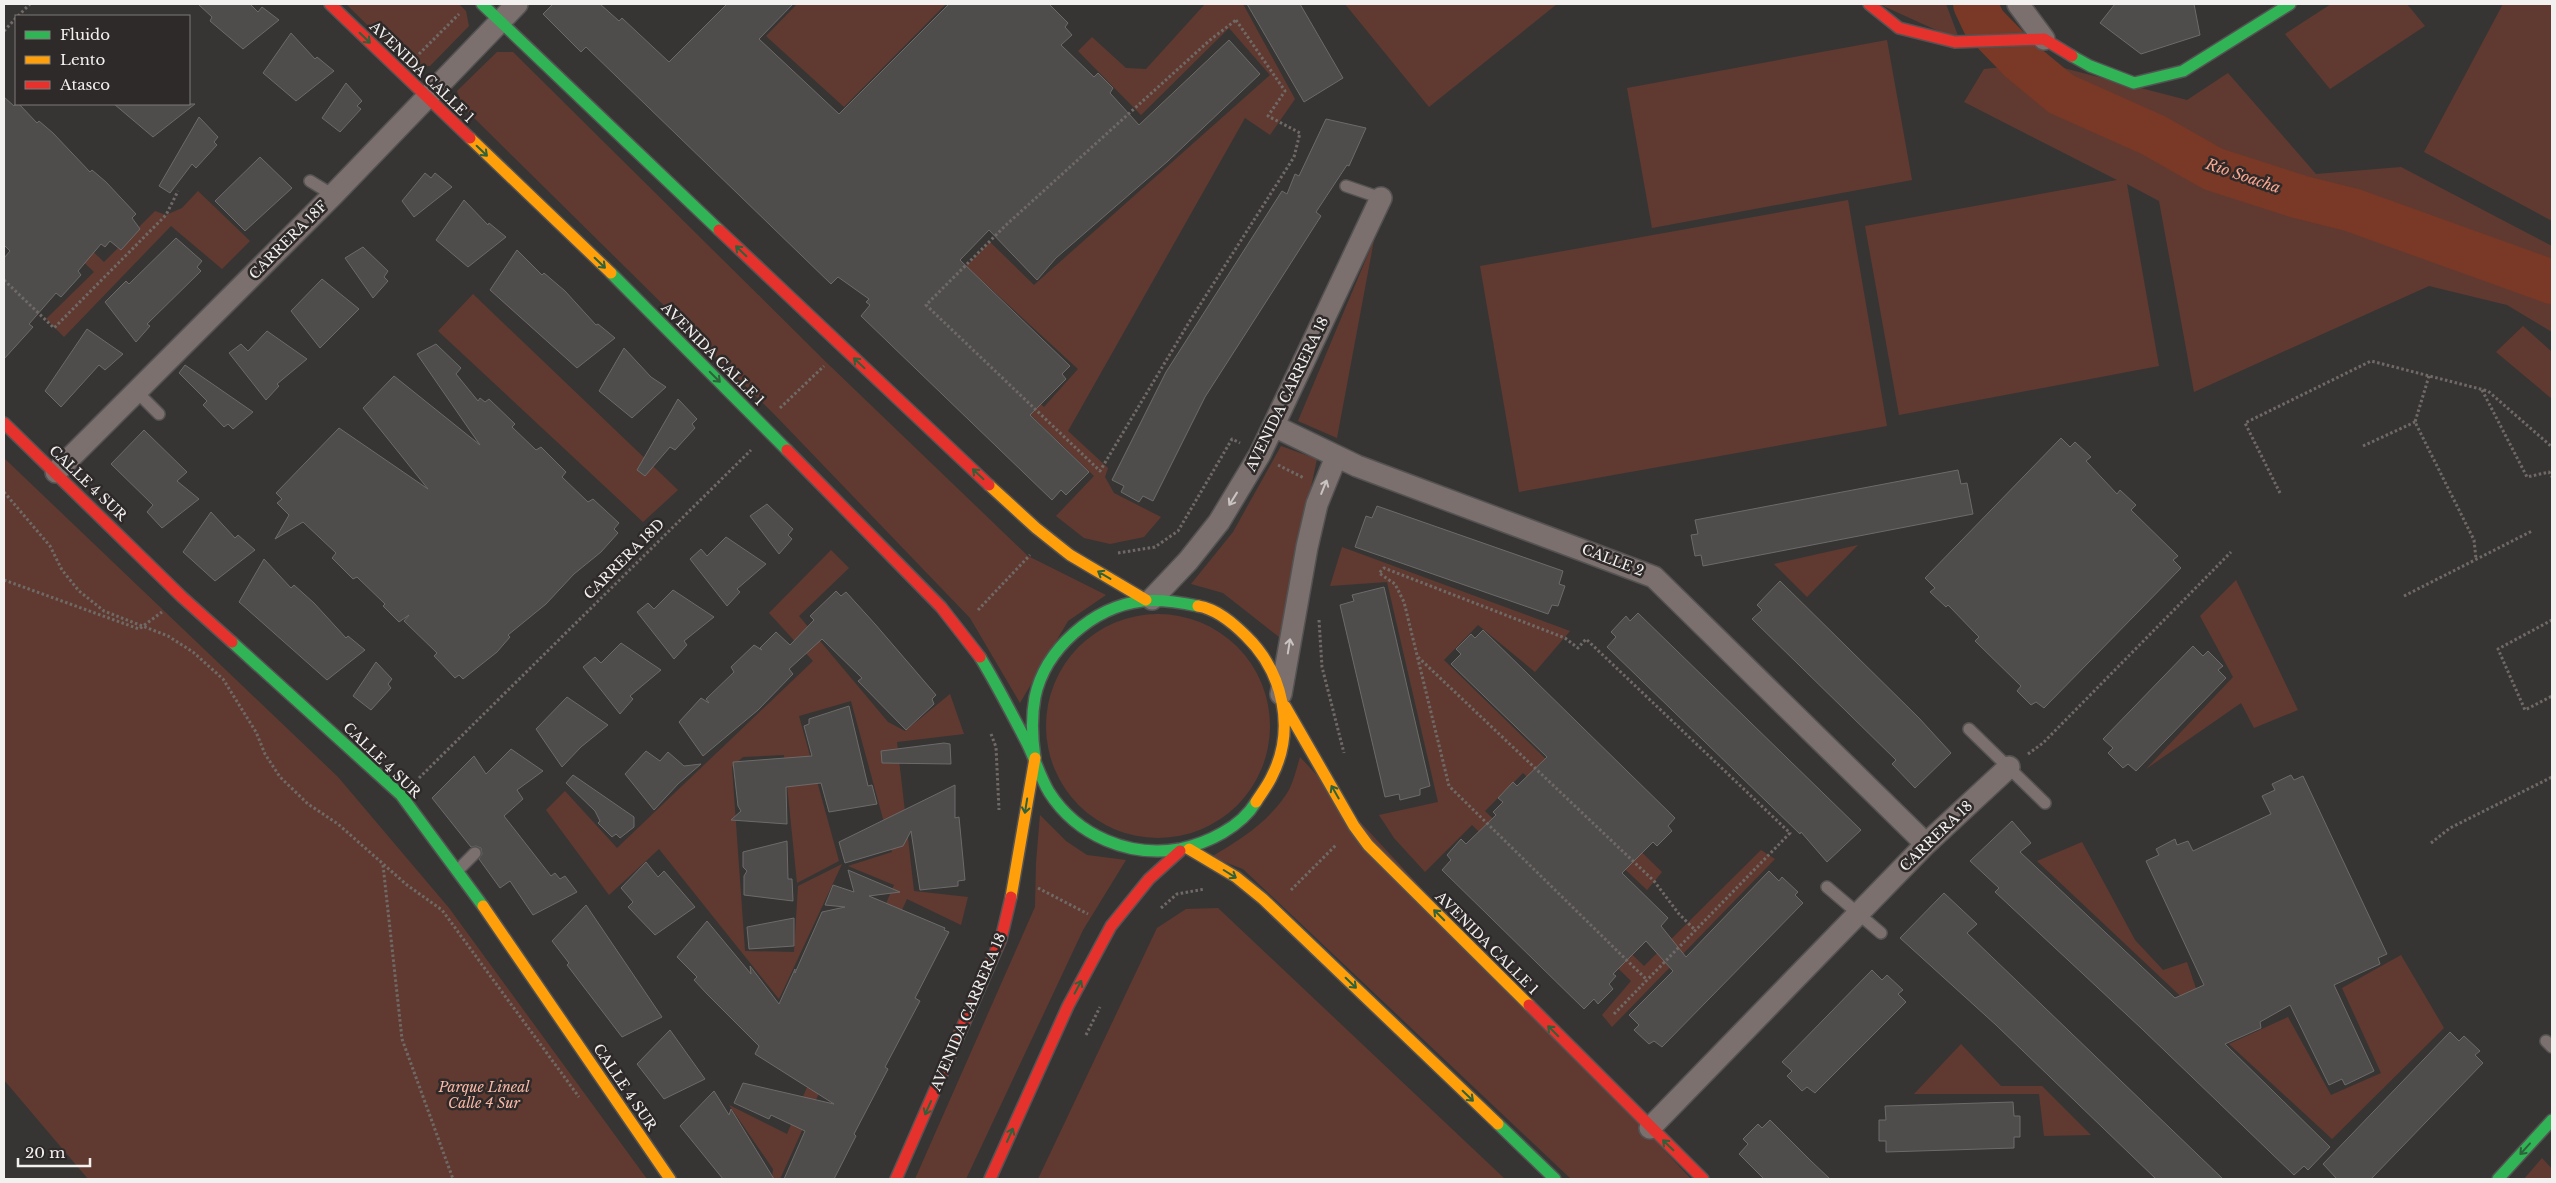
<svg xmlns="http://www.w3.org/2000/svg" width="2556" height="1183" font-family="'Libre Baskerville',serif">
	<rect width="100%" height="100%" fill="#373534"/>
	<!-- green -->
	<path fill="#603a31" d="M346,4H459L466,11L469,26L430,66L410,67Z
		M797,4H946L844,107L766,36Z
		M1205,4H1243L1295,99L1270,135L1245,118L1068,431L1108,468L1105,477L1114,493L1161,517L1144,537L1110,544L1084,538L1056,516L1094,476L882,271L889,265L1044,407L1078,369L966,266L990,242L1034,285L1270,75L1229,28L1141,115L1078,51L1092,37L1126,68L1146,69Z
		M1345,4H1557L1429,107Z
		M1879,4H1946L1960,41Z
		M2331,4H2407L2425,26L2330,89L2285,34Z
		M2503,4H2552V221L2424,152Z
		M1887,40L1912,180L1652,228L1627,88Z
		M497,52H513L827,363L1028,556L1106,595L1068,621L1020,703L970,618L774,414L463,107L457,91Z
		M2044,63L2187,100L2228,73L2316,174L2401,167L2552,246V332L2507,305L2429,286L2194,392L2159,201L2127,184L2159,366L1899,415L1865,226L2117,180L1964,102L1984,69Z
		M4,168L104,262L155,211L166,215L182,208L198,191L250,241L222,269L171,226L64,337L46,319L94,272L4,186Z
		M1848,200L1887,426L1519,492L1480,266Z
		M1374,240L1337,438L1298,421Z
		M473,294L678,490L643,522L438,331Z
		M2523,326L2552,352V399L2496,352Z
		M1281,446L1317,459L1279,637L1223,593L1191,584L1233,532Z
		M4,458L338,777L449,908L647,1179H88L4,1080Z
		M1858,545L1807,597L1774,564Z
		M1342,547L1570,631L1535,672L1478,625L1444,660L1662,872L1647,890L1523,773L1485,811L1644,966L1761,850L1775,859L1612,1027L1602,1015L1631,981L1472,825L1425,872L1394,838L1379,815L1438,802L1387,582L1330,586Z
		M831,550L849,568L799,616L888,722L905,731L950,694L964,734L897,742L914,891L968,897L961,925L907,899L780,1179H772L773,1169L729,1105L787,1134L894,885L848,866L892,852L851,701L799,716L839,861L797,883L784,755L743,757L732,767L745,951L794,952L798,886L842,864L779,999L659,849L609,895L546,810L565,791L617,848L813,661L769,613Z
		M2236,580L2298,710L2254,728L2241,703L2146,769L2233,677L2200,616Z
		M1046 726a112 112 0 1 1 224 0a112 112 0 1 1-224 0Z
		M1300,757L1691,1179H1571L1243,869L1211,857C1242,839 1270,821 1289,790C1294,780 1297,767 1300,757Z
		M1040,815L1066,841L1087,855L1126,860L1083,930L966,1179H915L1035,907L1036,863Z
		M2082,842L2135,940L2163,970L2187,962L2207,1021L2037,861Z
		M1218,908L1505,1179H1038L1157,928L1186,909Z
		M2401,955L2444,1028L2332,1139L2229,1044L2288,1017L2331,1095L2381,1073L2342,988Z
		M1961,1044L2001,1086H2042L2091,1135L2044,1136L2039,1094H1914Z
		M2542,1158L2552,1169V1179H2524Z"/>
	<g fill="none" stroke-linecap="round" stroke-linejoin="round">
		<!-- river -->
		<path stroke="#7a3826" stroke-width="44" d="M1975,4L1984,23L2020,60L2061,94L2153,135L2213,169L2300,197L2352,210L2552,282"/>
	</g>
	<!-- building -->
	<path fill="#4e4d4c" stroke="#6c6b6a" d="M198,4H250L258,12L262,7L279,20L243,49L210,21L212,17Z
		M553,4H600L619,21L622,18L669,62L727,4H793L759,39L839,114L949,4H1049L1068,23L1065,27L1072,35L1061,45L1094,77L1098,73L1113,88L1110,93L1139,125L1229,40L1260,74L1168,161L1056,258L1037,280L989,230L960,260L1070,366L1062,374L1066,379L1030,415L1089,472L1066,495L1061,490L1052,500L861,316L870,305L866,302L869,299L838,277L831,284L586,47L581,52L543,14Z
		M1247,4H1300L1343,78L1304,102Z
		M2115,4H2194L2200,35L2141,54L2100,23Z
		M291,33L315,59L317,57L334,71L296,101L263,73Z
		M346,83L362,101L357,106L361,109L340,132L322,118Z
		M4,97L14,106L16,103L19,104L37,123L39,121L53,133L90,172L92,170L106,182L136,214L132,218L140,229L121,250L110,241L105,247L101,244L78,271L81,275L61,297L56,293L29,324L33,327L4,359V258L10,251L4,245Z
		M114,104H195L153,137Z
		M199,117L218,137L214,142L217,145L196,168L192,164L170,193L159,186Z
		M1326,119L1366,128L1349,166L1347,165L1316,212L1321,216L1205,397L1153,501L1143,496L1139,502L1121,492L1124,486L1112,480L1166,372L1282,191L1287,194L1295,174L1299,176Z
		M260,157L292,188L245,231L215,201Z
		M425,173L431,178L435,173L452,187L414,217L402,201Z
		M464,200L488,225L489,223L506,237L468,267L436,240Z
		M176,238L202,261L197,267L201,271L147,324L150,326L136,342L105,302L126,281L129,284Z
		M363,247L388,271L384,277L388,281L373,298L345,258Z
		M517,250L542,275L544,273L565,291L596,325L598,324L615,338L577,368L490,290Z
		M322,279L359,309L320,348L291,311Z
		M87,329L123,354L105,370L99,365L61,407L45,391Z
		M267,331L307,359L277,384L279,386L266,400L229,353L241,344L248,351Z
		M436,344L461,368L456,374L478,401L480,398L485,402L489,399L515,424L512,427L536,450L541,447L566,472L562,477L588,502L593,499L619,523L614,529L618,533L601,552L574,574L546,604L508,635L510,637L497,652L463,679L459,675L455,678L434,656L437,653L404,621L409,615L399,622L383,606L385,604L357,577L353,579L332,558L336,553L303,522L275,539L289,515L277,503L282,499L276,493L339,428L428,489L363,408L394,376L480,445L417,354Z
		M624,348L651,377L666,387L632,418L599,391Z
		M185,365L253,412L233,429L228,424L224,427L203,405L207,401L179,373Z
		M678,399L697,419L692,424L695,428L675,450L670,447L645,476L637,470Z
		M144,430L187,472L177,481L199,499L162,528L147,512L153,505L111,464Z
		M2061,438L2070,447L2075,442L2091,457L2086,461L2117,494L2120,490L2136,505L2131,510L2178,556L2173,560L2181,568L2044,708L2036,702L2031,705L2017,691L2021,686L1975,641L1979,637L1948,605L1946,607L1930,592L1935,588L1925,578Z
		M1958,470L1961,484L1967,483L1973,514L1703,566L1701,555L1695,556L1691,535L1698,534L1695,520Z
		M767,504L793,529L788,535L792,539L779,554L750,516Z
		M1377,506L1563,571L1559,584L1565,586L1558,606L1552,605L1548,614L1355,547L1366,516L1372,518Z
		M211,512L235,538L238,535L255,550L215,581L183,552Z
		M726,537L766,564L737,589L740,592L727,606L690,559L701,549L707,556Z
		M264,559L291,588L294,585L314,603L346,638L348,636L365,650L327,680L239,602Z
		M1780,581L1919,718L1951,753L1915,788L1892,764L1896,760L1752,619L1762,610L1757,605Z
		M1384,587L1430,786L1420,789V795L1400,800L1399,794L1385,797L1340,605L1354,601L1352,595Z
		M673,590L714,617L684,641L687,645L674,659L637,612L648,603L654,609Z
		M836,591L841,596L846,592L875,624L936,695L932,699L934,704L906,730L858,681L862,678L822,639L789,669L793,674L758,710L703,756L679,722L701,698L709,703L706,699L734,672L731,667L754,645L762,650L760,648L776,632L790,645L814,620L810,616Z
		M1638,613L1861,830L1827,862L1801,832L1800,834L1607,647L1616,637L1611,632L1626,616L1630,621Z
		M1483,630L1675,818L1668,826L1672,831L1657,846L1653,842L1622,873L1668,918L1661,926L1686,957L1769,871L1779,881L1782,877L1798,892L1795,895L1803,903L1662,1047L1654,1041L1649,1044L1634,1030L1639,1025L1629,1015L1673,971L1646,941L1613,974L1616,976L1609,984L1613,989L1598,1004L1594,999L1584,1009L1442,870L1451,860L1447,855L1461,839L1466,844L1496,815L1493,812L1503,802L1498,798L1513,782L1517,786L1547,757L1451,664L1461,654L1456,649L1471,634L1475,638Z
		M621,643L661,670L630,696L633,699L620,714L583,667L595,657L601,663Z
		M2193,646L2203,656L2208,651L2223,666L2218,670L2226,678L2136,771L2128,764L2123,768L2108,753L2113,748L2103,739Z
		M376,662L392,679L388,684L391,688L371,710L353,696Z
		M567,697L608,725L581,747L562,767L536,729Z
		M849,706L868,786L872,785L877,804L829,812L821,783L786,787L787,824L731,820L741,811L738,806L733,762L812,756L804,726L809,724V719Z
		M944,743L950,744L951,764L882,763L881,751Z
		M511,749L543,771L517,790L523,799L504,816L551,876L555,873L560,879L565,876L577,892L533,915L510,881L500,888L479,859L482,854L481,848L476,846L471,847L432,798L474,756L486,774Z
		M646,751L660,761L668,752L684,766L701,764L678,784L654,810L625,774Z
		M573,775L634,817V827L620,838L616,834L612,837L598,823L600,821L595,811L566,783Z
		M2291,775L2294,780L2303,776L2387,954L2378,958L2380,964L2334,985L2374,1071L2345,1085L2342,1079L2329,1085L2290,1005L2260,1022L2261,1028L2225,1044L2330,1147L2308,1170L2304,1166L2294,1175L2141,1028L1995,892L1999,888L1970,861L2012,821L2031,843L2020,852L2175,998L2204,985L2146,861L2159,855L2156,849L2175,839L2177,845L2188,841L2193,851L2271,814L2262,796L2275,790L2272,784Z
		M955,785V818L959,817L965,880L958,881V886L920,890L911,831L903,846L845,863L839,842Z
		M787,841L788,879H792L793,901L744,895V876L747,871L743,867V852Z
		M646,862L658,877L664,871L695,907L655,935L628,907L633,902L621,888Z
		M848,870L900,892L869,896L945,928L944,930L949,932L915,998L920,1001L885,1067L888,1069L854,1134L856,1136L834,1179H784L805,1131L771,1115L769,1119L734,1103L743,1083L834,1104L755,1054L759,1046L707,994L694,980L697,977L677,957L707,921L751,974L750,966L779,1004L795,969V973L822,912L845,907L825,905L833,885L854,892Z
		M1944,893L1977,924L1967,933L2223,1179H2156L1996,1025L1900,938Z
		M586,905L662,1017L622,1037L567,965L569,963L552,941Z
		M794,918V946L749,949L747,927Z
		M1872,970L1882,980L1887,975L1903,990L1898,994L1906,1002L1815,1093L1807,1087L1802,1091L1787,1076L1792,1071L1782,1062Z
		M670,1030L705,1079L664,1099L637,1064Z
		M2450,1032L2459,1041L2464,1036L2480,1051L2475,1055L2483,1063L2371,1179H2337L2323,1164Z
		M714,1091L729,1115L731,1109L774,1179H723L680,1126Z
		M2013,1102L2014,1116H2020V1137H2014V1148L1886,1152V1141H1879V1120H1886L1885,1106Z
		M1770,1120L1811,1161L1830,1179H1764L1739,1154L1748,1144L1743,1139L1758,1124L1762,1128Z"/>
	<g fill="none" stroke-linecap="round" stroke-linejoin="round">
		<!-- lane casing -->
		<g stroke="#545353" stroke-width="14">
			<path id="lane" d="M310,181L333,195
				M1346,186L1381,198
				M137,392L159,414
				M1969,729L2045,803
				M458,870L475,853
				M1827,887L1881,933
				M2546,1041L2552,1047"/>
		</g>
		<!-- street casing -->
		<g stroke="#545353" stroke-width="24">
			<path id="street" d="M2018,4L2044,39
				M1274,426L1357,466L1654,577L1926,844
				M56,472L333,195L517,4
				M1152,599L1188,561L1219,522L1260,454L1381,198
				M1281,694L1307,547L1317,504L1336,457
				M1650,1128L1926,844L2009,767"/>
		</g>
		<!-- fast casing -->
		<g stroke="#545353" stroke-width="14">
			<path id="fast" d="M482,4L719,230
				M2072,56L2090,66L2134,83L2183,71L2290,4
				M611,273L787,450
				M232,642L401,795L483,906
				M980,657C997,685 1012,714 1027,743C1035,759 1040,777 1049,792C1077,836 1130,858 1180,849C1208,843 1241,827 1256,802
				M1035,758C1032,738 1031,718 1035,697C1045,649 1093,607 1142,601C1161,599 1179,602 1198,606
				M1498,1124L1555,1179
				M2498,1179L2552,1120"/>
		</g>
		<!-- slow casing -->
		<g stroke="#545353" stroke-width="14">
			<path id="slow" d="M470,138L611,273
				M989,485L1036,528L1070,555L1146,600
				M1198,606C1217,609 1233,623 1246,636C1283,672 1296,729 1272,776C1268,785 1261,794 1256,802
				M1285,706L1354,826L1368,845L1529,1005
				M1189,849L1236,877L1263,899L1498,1124
				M1011,897L1035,758
				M483,906L670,1179"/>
		</g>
		<!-- jam casing -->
		<g stroke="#545353" stroke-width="14">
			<path id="jam" d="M330,4L470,138
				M1869,4L1899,28L1955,42L2044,39L2072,56
				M719,230L989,485
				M4,423L182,597L232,642
				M787,450L941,607L980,657
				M1529,1005L1703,1179
				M896,1179L1001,939L1011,897
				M990,1179L1068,1006L1111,926L1149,879L1180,851"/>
		</g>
		<!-- path -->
		<path stroke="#706a67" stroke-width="3" stroke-dasharray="2.5 2.5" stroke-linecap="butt" d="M18,16L30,4
			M1236,20L1285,91L1268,116L1300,133L1294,157L1191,319L1100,471L926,305L1006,225L1210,40Z
			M4,31L16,18
			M419,54L459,14
			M4,280L54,328L166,215L178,191
			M2429,376L2415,422L2474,540L2476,559
			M2482,390L2527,477L2549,472L2552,477
			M780,408L824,366
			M2363,446L2415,422
			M1278,465L1304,478
			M4,492L50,546L62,570L79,591L104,611L168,636L193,652L223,679L256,732L265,754L280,777L308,804L338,824L407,885L442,910L579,1097
			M2280,493L2245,423L2371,361L2488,391L2552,447
			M1118,553L1155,547L1178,531L1232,439L1240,443
			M4,580L139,629L162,612
			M2404,596L2532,531
			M978,610L1030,555
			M1319,620L1322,667L1344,753
			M2552,620L2498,649L2525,710L2552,696
			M1418,657L1654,881L1679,914L1695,930
			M991,734L996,747L999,810
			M2028,754L2043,743L2231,552
			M419,778L751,450
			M2431,843L2450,828L2552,777
			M383,865L402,1039L453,1179
			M1038,888L1088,914
			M1291,890L1336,845
			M1161,908L1177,894L1205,889
			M1614,1014L1790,833L1586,639L1578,648L1565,638L1384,568L1379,573L1395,584L1404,602L1449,786L1647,980
			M1086,1035L1100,1007"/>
		<!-- lane -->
		<use href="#lane" stroke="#7b706e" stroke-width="11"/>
		<!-- street -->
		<use href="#street" stroke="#7b706e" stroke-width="21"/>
		<!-- fast -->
		<use href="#fast" stroke="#30b455" stroke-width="11"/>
		<!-- slow -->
		<use href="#slow" stroke="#ff9f0a" stroke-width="11"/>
		<!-- jam -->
		<use href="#jam" stroke="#e5322d" stroke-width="11"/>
	</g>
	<!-- one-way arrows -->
	<defs><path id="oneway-shaft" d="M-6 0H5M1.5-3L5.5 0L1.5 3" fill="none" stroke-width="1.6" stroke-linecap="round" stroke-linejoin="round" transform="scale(1.25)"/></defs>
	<g stroke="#2f613b">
		<use href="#oneway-shaft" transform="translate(365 38) rotate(44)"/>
		<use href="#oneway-shaft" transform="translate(482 151) rotate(44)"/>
		<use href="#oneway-shaft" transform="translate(741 251) rotate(-136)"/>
		<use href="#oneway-shaft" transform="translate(600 263) rotate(44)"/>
		<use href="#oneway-shaft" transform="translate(859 363) rotate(-137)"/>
		<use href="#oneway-shaft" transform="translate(715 377) rotate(45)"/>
		<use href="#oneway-shaft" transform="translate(978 474) rotate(-137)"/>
		<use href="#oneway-shaft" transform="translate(1104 575) rotate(-149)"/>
		<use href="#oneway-shaft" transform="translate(1335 792) rotate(-120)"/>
		<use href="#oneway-shaft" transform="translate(1026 806) rotate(99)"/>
		<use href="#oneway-shaft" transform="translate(1230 874) rotate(32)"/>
		<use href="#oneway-shaft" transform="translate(1439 915) rotate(-135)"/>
		<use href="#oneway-shaft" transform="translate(1351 983) rotate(44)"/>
		<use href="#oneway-shaft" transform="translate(1078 987) rotate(-62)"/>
		<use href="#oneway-shaft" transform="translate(1553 1031) rotate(-135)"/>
		<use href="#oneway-shaft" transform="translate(1468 1096) rotate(44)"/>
		<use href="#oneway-shaft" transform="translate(928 1108) rotate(114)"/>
		<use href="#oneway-shaft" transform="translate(1010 1135) rotate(-66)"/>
		<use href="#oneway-shaft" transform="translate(1668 1145) rotate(-136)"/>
		<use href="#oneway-shaft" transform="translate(2525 1149) rotate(132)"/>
	</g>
	<g stroke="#c9c4c2">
		<use href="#oneway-shaft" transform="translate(1324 487) rotate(-68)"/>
		<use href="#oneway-shaft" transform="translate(1233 499) rotate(122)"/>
		<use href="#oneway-shaft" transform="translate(1289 646) rotate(-81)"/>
	</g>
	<g text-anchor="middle" stroke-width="5" stroke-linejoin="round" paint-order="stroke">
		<!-- street labels -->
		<g font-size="14" fill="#f3f1f0" stroke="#2e2a29">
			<text transform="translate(422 72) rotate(44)" y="5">AVENIDA CALLE 1</text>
			<text transform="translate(288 240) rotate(-45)" y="5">CARRERA 18F</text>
			<text transform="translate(713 354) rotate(45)" y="5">AVENIDA CALLE 1</text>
			<text transform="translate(1287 394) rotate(-64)" y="5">AVENIDA CARRERA 18</text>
			<text transform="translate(88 483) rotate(44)" y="5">CALLE 4 SUR</text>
			<text transform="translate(624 559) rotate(-45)" y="5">CARRERA 18D</text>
			<text transform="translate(1613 560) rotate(21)" y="5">CALLE 2</text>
			<text transform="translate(382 760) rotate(44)" y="5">CALLE 4 SUR</text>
			<text transform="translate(1936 836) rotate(-44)" y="5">CARRERA 18</text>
			<text transform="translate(1487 943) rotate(45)" y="5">AVENIDA CALLE 1</text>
			<text transform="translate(968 1012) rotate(-67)" y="5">AVENIDA CARRERA 18</text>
			<text transform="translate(625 1087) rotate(56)" y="5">CALLE 4 SUR</text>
		</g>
		<!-- park labels -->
		<g font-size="14" font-style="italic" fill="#fab8a6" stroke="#2e2a29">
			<text x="484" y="1092">Parque Lineal<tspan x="484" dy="16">Calle 4 Sur</tspan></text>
		</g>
		<!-- water labels -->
		<g font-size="15" font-style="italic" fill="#fea790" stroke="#2e2a29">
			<text transform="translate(2243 176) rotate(19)" y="5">Río Soacha</text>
		</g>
	</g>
	<!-- border -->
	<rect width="2556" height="1183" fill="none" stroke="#f3f1f0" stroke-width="10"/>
	<!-- legend -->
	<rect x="15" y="15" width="175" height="90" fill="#2e2a29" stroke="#7d7a79"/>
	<rect x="25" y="31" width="25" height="8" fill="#30b455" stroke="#7d7a79"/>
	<text x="60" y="40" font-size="15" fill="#f3f1f0">Fluido</text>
	<rect x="25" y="56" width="25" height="8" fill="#ff9f0a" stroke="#7d7a79"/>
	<text x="60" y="65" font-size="15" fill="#f3f1f0">Lento</text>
	<rect x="25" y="81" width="25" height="8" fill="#e5322d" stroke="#7d7a79"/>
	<text x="60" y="90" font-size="15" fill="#f3f1f0">Atasco</text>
	<!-- scale -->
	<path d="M18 1158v8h72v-8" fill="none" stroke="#f3f1f0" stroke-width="2.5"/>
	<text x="25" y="1158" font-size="15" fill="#f3f1f0" stroke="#2e2a29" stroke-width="4" paint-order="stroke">20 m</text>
</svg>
